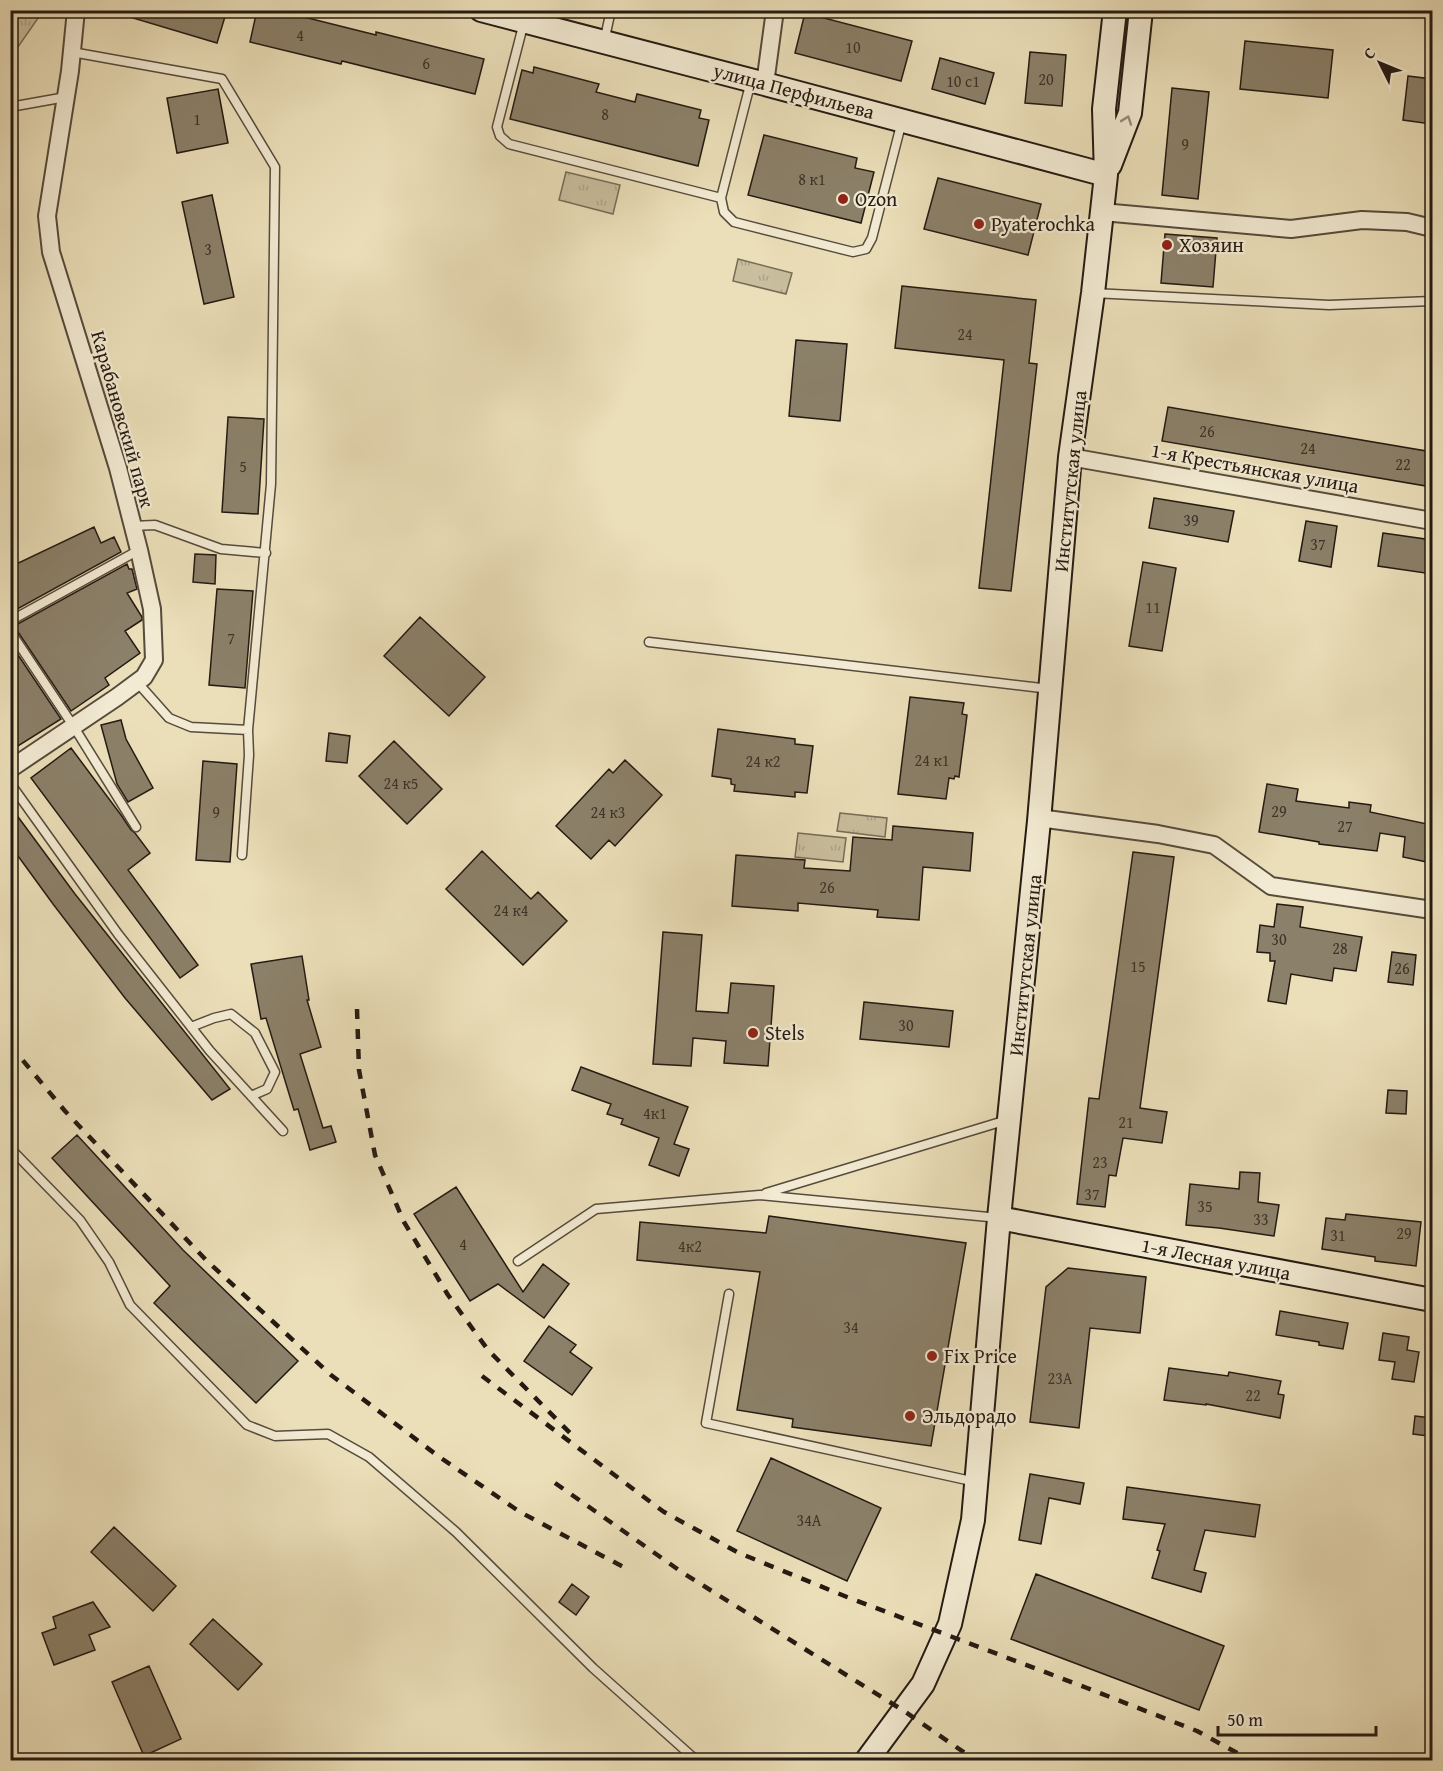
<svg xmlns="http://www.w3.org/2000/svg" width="1443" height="1771" font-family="'Gentium Book Plus',serif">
	<defs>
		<pattern id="park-tufts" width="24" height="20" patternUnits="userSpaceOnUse" patternTransform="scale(1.5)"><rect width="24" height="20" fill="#c9be9d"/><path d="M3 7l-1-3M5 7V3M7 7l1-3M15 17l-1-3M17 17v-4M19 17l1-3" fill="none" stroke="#aca386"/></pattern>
	</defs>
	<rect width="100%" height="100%" fill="#ebdfb9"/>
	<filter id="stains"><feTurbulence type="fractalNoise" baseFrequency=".00333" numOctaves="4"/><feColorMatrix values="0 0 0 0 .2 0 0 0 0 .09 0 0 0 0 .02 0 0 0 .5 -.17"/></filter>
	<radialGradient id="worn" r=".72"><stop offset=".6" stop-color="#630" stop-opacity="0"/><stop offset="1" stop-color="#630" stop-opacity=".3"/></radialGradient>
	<!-- park -->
	<path fill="url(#park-tufts)" stroke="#766c58" stroke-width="1.5" d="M11,10L43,11L11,57L10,11Z
		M566,172L620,185L613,214L559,200Z
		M738,259L792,273L786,294L733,281Z
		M840,813L887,818L885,837L837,831Z
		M798,833L846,838L843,862L795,857Z"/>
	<!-- building -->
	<path fill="#8b8069" stroke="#241a12" stroke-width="1.5" d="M124,10H227L217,43L123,15Z
		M257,10H276L376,35V32L484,59L475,94L342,61L341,64L250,42Z
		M805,13L912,41L901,81L795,53Z
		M1245,41L1333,50L1328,98L1240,89Z
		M1030,52L1066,55L1062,106L1025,103Z
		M940,58L994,73L985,104L932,89Z
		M534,67L599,84L596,92L635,102L637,94L701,110L699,118L709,120L698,166L510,119L522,70L533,73Z
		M1408,76L1432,79L1431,124L1403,120Z
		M1172,88L1209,92L1198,199L1162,195Z
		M218,89L228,143L177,153L167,98Z
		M764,135L857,158L855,168L874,172L861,223L748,195Z
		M938,178L1041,204L1028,255L924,229Z
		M212,195L234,297L204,304L182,202Z
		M1165,234L1217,238L1213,287L1161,283Z
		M902,286L1036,300L1029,363L1037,364L1011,591L979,588L1004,360L895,348Z
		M796,340L847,344L840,421L789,416Z
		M1168,407L1432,452V487L1162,441Z
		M228,417L264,419L258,514L222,512Z
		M1154,498L1234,511L1228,542L1149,528Z
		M1306,521L1337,526L1331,567L1299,561Z
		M94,527L101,543L114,537L121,552L10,613V567Z
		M1383,533L1432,540V574L1378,566Z
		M195,554L216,555L215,584L193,582Z
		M1143,562L1176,568L1162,651L1129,646Z
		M127,564L129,569H132L137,589L127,593L142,617V620L125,631L140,653L105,678L109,685L71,711L14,626Z
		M217,589L253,591L245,688L209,685Z
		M420,617L485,677L449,716L384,656Z
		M10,643L61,719L10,751Z
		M910,697L964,703L962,714L967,715L959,777L955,776L954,779L949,778L946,799L898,794Z
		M121,720L126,739L153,788L128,802L117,784L101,725Z
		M718,729L795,739V744L813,746L807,793L795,792V797L734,791L735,785L731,784V779L712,776Z
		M329,733L350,736L347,763L326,761Z
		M394,741L442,789L407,824L359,776Z
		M71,748L121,815L131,830L135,833L150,853L128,870L198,965L180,978L31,778Z
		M625,760L662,795L615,846L609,840L591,859L556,826L609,769L613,773Z
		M203,761L237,764L230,862L196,860Z
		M1267,784L1298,789L1296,801L1349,808V802L1371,805L1370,812L1432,825V834L1427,862L1403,857L1405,837L1380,833L1377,851L1319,844V842L1259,832Z
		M10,806L75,894L230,1089L212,1100L125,998L53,904L10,845Z
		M893,826L973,833L970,871L923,867L919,920L877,917L878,910L798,903V911L732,906L736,855L805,860L804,868L850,871L853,837L892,840Z
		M482,851L531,899L538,892L567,921L523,965L446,889Z
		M1133,852L1174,857L1140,1108L1167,1112L1162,1143L1123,1138L1116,1176L1109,1175L1105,1207L1077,1204L1089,1098L1099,1099Z
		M1277,904L1303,907L1300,927L1362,937L1356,971L1334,968L1332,981L1291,974L1286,1004L1268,1001L1275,961H1270V953L1257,952L1260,925L1274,927Z
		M663,932L702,935L696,1011L728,1013L731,983L774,986L768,1066L724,1063L726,1041L693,1038L691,1066L653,1064Z
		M1392,952L1416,955L1413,985L1388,982Z
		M302,956L309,1000H307L321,1047L300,1054L323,1128L331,1126L336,1142L310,1150L298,1109L294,1110L266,1018L261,1019L251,964Z
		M864,1002L953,1011L949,1047L860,1039Z
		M581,1067L688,1107L674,1144L689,1149L679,1176L649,1165L659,1138L621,1124L623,1119L607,1114L611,1104L572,1090Z
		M1388,1090L1407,1091L1406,1114L1386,1113Z
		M77,1135L183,1250L298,1361L256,1403L154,1303L170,1286L52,1158Z
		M1240,1172L1260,1173L1258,1202L1279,1205L1274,1236L1219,1228L1186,1225L1190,1184L1239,1189Z
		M456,1187L523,1292L543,1264L569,1284L544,1318L498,1284L470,1301L414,1214Z
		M1346,1214L1421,1222L1416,1266L1375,1261V1257L1322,1249L1326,1218L1345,1220Z
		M769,1216L966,1243L931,1446L792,1427L793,1419L737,1410L760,1272L637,1260L640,1222L766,1233Z
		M1068,1268L1146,1277L1140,1333L1090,1328L1079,1428L1030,1422L1046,1287Z
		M1280,1311L1348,1323L1343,1349L1319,1345V1342L1276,1335Z
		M549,1326L576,1345L570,1352L592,1368L572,1395L524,1361Z
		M1383,1333L1409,1337L1407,1350L1419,1352L1414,1382L1392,1379L1395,1362L1379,1360Z
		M1169,1368L1228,1376L1229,1372L1281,1381L1278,1394L1284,1395L1280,1418L1206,1404V1405L1164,1400Z
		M1415,1416L1431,1418L1428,1436L1413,1434Z
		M771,1458L881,1508L847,1581L737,1531Z
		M1030,1474L1084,1483L1080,1504L1049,1498L1041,1544L1019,1540Z
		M1127,1487L1260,1505L1255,1537L1205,1530L1194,1570L1206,1573L1201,1592L1152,1578L1160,1551L1157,1550L1165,1524L1123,1519Z
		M114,1527L176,1586L153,1611L91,1552Z
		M1036,1574L1224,1646L1199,1710L1011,1639Z
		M572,1584L589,1597L576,1615L559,1602Z
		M93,1602L110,1627L89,1635L95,1650L54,1665L42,1633L56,1628L53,1617Z
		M213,1619L262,1664L238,1690L190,1644Z
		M149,1666L181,1739L144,1756L112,1682Z"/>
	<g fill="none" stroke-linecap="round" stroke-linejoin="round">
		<!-- lane casing -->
		<g stroke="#564b3c" stroke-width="11">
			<path id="lane" d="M524,22L497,127L500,136L509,144L721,198
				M604,42L611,10
				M72,52L222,79L275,167L271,484L248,730L249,755L242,855
				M751,81L721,198L724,212L734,222L853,252L866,249L872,238L902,121
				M10,107L66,97
				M1093,293L1329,305L1432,301
				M132,526L155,525L221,549L266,553
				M10,621L139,550
				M10,631L74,727L136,827
				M649,642L1050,689
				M137,682L169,718L191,727L248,730
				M10,783L118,934L210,1051L283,1131
				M191,1027L214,1018L231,1014L255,1033L275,1072L267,1089L251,1096
				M10,1148L80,1220L109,1262L130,1305L247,1425L275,1436L328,1434L369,1457L456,1532L593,1668L696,1760
				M766,1193L1007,1120
				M518,1261L596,1209L760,1195L999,1218
				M729,1294L706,1423L976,1482"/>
		</g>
		<!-- street casing -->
		<g stroke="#564b3c" stroke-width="20">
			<path id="street" d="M765,84L775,10
				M1102,212L1291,229L1362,220L1407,222L1432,228
				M1070,457L1432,521
				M10,769L117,697L144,677L154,660L152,609L139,550L118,468L51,252L47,216L70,71L76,10
				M1039,818L1158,834L1214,845L1271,886L1432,910"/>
		</g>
		<!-- secondary casing -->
		<g stroke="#241a12" stroke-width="26">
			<path id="secondary" d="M481,10L765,84L1106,175
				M1110,165L1130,113L1141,10
				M999,1218L1432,1300
				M867,1760L923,1684L950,1624L973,1520L999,1218L1039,821L1070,457L1093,293L1106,175L1104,109L1115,10"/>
		</g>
		<!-- lane -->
		<use href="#lane" stroke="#f2ead2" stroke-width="8"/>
		<!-- street -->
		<use href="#street" stroke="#f2ead2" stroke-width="16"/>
		<!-- secondary -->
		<use href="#secondary" stroke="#f2ead2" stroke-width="22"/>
		<!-- rail -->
		<path stroke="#241a12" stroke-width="4.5" stroke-dasharray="10 10" stroke-linecap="butt" d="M357,1009L359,1070L375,1155L404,1222L448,1295L488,1350L574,1437
			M10,1045L65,1111L206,1260L331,1375L438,1456L520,1512L629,1570
			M482,1376L664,1512L739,1553L847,1597L1087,1688L1197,1731L1250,1760
			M555,1483L683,1573L904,1711L975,1760"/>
	</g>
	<!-- one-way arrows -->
	<defs><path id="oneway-chevron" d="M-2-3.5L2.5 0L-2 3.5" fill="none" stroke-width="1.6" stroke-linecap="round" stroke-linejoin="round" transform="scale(1.5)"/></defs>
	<use stroke="#958c7c" href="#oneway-chevron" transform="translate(1127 120) rotate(-71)"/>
	<!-- markers -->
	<g fill="#8f2418" stroke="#f2ead2" stroke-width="2">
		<circle cx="843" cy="199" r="6"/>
		<circle cx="979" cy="224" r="6"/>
		<circle cx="1167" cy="245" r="6"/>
		<circle cx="753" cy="1033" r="6"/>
		<circle cx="932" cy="1356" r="6"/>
		<circle cx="910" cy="1416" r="6"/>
	</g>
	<g text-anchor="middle" stroke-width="4.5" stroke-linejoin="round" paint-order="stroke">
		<!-- number labels -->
		<g font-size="16" fill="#3e3428">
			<text x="300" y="41">4</text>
			<text x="853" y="53">10</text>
			<text x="426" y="69">6</text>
			<text x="1046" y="85">20</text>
			<text x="963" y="87">10 с1</text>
			<text x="605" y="120">8</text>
			<text x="197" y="125">1</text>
			<text x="1185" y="150">9</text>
			<text x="812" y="185">8 к1</text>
			<text x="208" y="255">3</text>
			<text x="965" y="340">24</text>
			<text x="1207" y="437">26</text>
			<text x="1308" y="454">24</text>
			<text x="1403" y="470">22</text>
			<text x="243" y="472">5</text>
			<text x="1191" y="526">39</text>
			<text x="1318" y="550">37</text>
			<text x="1153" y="613">11</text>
			<text x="231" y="644">7</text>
			<text x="932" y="766">24 к1</text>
			<text x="763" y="767">24 к2</text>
			<text x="401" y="789">24 к5</text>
			<text x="1279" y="817">29</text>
			<text x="216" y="818">9</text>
			<text x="608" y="818">24 к3</text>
			<text x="1345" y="832">27</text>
			<text x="827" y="893">26</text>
			<text x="511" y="916">24 к4</text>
			<text x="1279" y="945">30</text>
			<text x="1340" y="954">28</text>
			<text x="1138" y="972">15</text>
			<text x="1402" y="974">26</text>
			<text x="906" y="1031">30</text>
			<text x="655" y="1119">4к1</text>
			<text x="1126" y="1128">21</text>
			<text x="1100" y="1168">23</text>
			<text x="1092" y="1200">37</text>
			<text x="1205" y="1212">35</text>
			<text x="1261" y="1225">33</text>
			<text x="1404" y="1239">29</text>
			<text x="1338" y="1241">31</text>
			<text x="463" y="1250">4</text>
			<text x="690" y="1252">4к2</text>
			<text x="851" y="1333">34</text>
			<text x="1060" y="1384">23А</text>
			<text x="1253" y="1401">22</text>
			<text x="809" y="1526">34А</text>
		</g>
		<!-- street labels -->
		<g font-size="20" fill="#241a12" stroke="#f2ead2">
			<text transform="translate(794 91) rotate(15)" y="7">улица Перфильева</text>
			<text transform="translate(123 419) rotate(74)" y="7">Карабановский парк</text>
			<text transform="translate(1255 468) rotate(10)" y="7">1-я Крестьянская улица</text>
			<text transform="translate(1070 481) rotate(-84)" y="7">Институтская улица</text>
			<text transform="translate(1025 965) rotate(-84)" y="7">Институтская улица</text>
			<text transform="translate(1216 1259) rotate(11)" y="7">1-я Лесная улица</text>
		</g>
		<!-- poi labels -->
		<g font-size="20" fill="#241a12" stroke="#f2ead2" text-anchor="start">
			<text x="855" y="206">Ozon</text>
			<text x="991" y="231">Pyaterochka</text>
			<text x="1179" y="252">Хозяин</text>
			<text x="765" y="1040">Stels</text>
			<text x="944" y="1363">Fix Price</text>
			<text x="922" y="1423">Эльдорадо</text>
		</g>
	</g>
	<!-- margin -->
	<rect width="1443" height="1771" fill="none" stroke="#ebdfb9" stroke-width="36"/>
	<rect x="12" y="12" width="1419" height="1747" fill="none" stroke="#241a12" stroke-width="3"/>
	<rect x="18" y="18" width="1407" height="1735" fill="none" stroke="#241a12" stroke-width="1.5"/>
	<!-- north arrow -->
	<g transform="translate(1380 63) rotate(313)" stroke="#f2ead2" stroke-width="4.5" paint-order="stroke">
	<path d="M0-4.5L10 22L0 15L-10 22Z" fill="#241a12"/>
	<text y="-9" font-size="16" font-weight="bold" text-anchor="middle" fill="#241a12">С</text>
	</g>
	<!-- scale -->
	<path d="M1218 1726v9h158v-9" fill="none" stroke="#241a12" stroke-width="3"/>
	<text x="1227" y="1726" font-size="18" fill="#241a12" stroke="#f2ead2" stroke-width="4.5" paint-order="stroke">50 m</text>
	<rect width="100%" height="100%" filter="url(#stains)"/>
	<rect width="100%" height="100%" fill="url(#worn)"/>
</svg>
